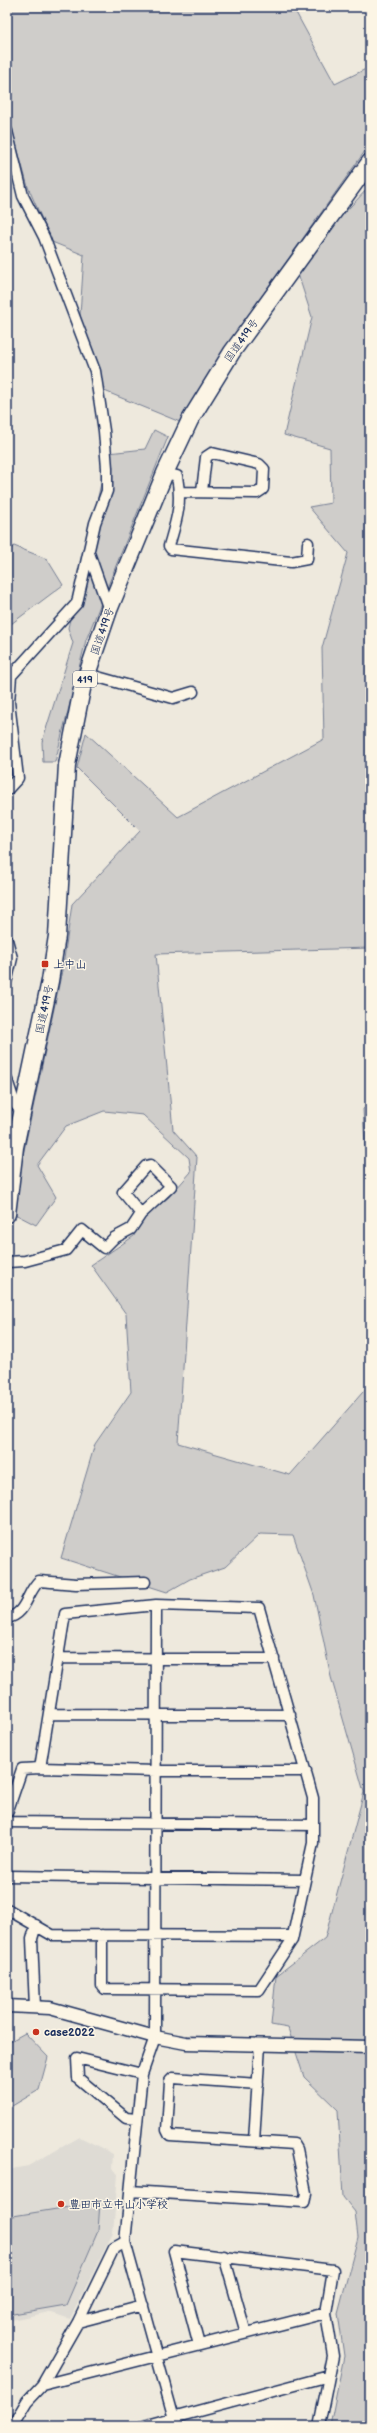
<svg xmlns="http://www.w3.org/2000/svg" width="377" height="2433" font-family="'Balsamiq Sans','Klee One',sans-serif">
	<rect width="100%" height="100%" fill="#eee9dd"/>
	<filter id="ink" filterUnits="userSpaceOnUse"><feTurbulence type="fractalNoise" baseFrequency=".025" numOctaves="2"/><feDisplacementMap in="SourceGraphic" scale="8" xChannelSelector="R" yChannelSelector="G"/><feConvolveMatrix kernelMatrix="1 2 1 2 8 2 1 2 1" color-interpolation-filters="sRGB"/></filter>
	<g filter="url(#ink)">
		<!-- built -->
		<path fill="#dedbd4" d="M80,2137L113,2154L112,2169L118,2174L113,2233L70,2319L49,2312L7,2321V2170L28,2166Z"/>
		<!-- green -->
		<path fill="#cfcdca" stroke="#757e94" d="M7,7H293L335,84L370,67V144L252,310L180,422L102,390L80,315L84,255L52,242L28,187L7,111Z
			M370,186V948L156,954L173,1130L197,1157L178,1443L290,1475L370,1384V2426H330L344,2356L338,2313L358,2237L355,2212L343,2197L338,2110L304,2077L288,2028L271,2025L276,1976L325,1938L364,1792L331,1677L314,1595L293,1535L260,1534L225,1567L190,1579L167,1592L61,1558L95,1444L131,1392L126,1314L91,1265L134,1236L139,1222L169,1197L191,1172L189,1158L143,1115L104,1111L66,1126L37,1165L56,1197L36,1225L11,1212L63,966L72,904L140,831L77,768L86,733L178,817L324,739L322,648L348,553L309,507L331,503L330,448L284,435L312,317L295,265Z
			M154,430L168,437L86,640L55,762H43L42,742L73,643L68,628L108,453L145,449Z
			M14,546L47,559L63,585L7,627V552Z
			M370,1105V1235L363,1109Z
			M25,2033L48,2057L39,2090L7,2109V2043Z
			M100,2202L98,2231L66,2305L7,2315V2217Z"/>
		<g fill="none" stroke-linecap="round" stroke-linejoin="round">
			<!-- minor casing -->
			<g stroke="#1b2f5e" stroke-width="13">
				<path id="minor" d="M7,131L23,196L44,237L95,371L104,431L107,468V491L95,523L77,603L11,676L9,702L18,778L7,790
					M165,473L177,476C182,505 177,518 169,546L171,549L291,562L307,559L308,543
					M180,492L257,493L263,489L264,469L259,464L212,453L206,457L202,491
					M89,553L109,610
					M87,674L173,698L193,692
					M7,940L12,958L7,979
					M7,1080L15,1104L22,1113
					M7,1262L25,1261L66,1250L82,1230L104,1248L114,1238L131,1229L141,1214L171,1186L150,1165L146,1166L123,1192L141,1214
					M156,1605L155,2037L142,2074L125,2242L176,2426
					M7,1618C27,1614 26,1593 39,1581L76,1584L145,1582
					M58,1658L274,1659
					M49,1714L290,1715
					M40,1768L156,1771H306
					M7,1813L22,1769L40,1768L65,1614L156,1605L259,1608L313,1798V1843L292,1940L259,1990L105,1989L102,1986V1935
					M7,1822L313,1825
					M7,1876L305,1880
					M7,1909L52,1935L293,1936
					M35,2007L32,1939L36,1925
					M136,2119L126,2118L78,2078L77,2058L142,2074
					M254,2141L260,2045
					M130,2191L304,2202L306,2193L297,2149L294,2144L170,2136L167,2130L170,2081L173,2078L258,2084
					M224,2256L246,2333
					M78,2322L143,2305
					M199,2345L174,2251L333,2270L326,2313L333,2356L319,2426
					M42,2385L326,2313
					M12,2426L27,2401L42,2385L78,2322L114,2248L125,2242
					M143,2426L329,2376"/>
			</g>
			<!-- tertiary casing -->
			<g stroke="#1b2f5e" stroke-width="15">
				<path id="tertiary" d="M7,2006L50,2008L155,2037L186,2043L370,2047"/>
			</g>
			<!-- trunk casing -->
			<g stroke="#1b2f5e" stroke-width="19">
				<path id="trunk" d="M7,1214L15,1147L50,981L57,936L67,765L82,689L109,610L165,473L190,420L232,352L370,162"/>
			</g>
			<!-- minor -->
			<use href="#minor" stroke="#fcf5e5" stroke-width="10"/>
			<!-- tertiary -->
			<use href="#tertiary" stroke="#fcf5e5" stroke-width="12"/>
			<!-- trunk -->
			<use href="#trunk" stroke="#fcf5e5" stroke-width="16"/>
		</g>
	</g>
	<!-- markers -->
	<g fill="#c8321e" stroke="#fcf5e5" stroke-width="1.5">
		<rect x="41" y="960" width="8" height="8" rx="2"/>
		<circle cx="36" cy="2032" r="4"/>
		<circle cx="61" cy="2204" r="4"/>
	</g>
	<g text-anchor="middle" stroke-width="3" stroke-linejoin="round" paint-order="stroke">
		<!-- shield labels -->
		<rect fill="#fcf5e5" stroke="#5e6a86" stroke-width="1" x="73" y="671" width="24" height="16" rx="3"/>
		<g font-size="10" font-weight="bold" fill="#1b2f5e">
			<text x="85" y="683">419</text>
		</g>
		<!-- street labels -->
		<g font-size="11" fill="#1b2f5e" stroke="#fcf5e5">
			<text transform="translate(241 340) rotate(-55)" y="4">国道419号</text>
			<text transform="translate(102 631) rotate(-71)" y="4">国道419号</text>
			<text transform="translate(44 1009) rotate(-78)" y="4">国道419号</text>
		</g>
		<!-- poi labels -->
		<g font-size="11" font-weight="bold" fill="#1b2f5e" stroke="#fcf5e5" text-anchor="start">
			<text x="53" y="968">上中山</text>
			<text x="44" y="2036">case2022</text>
			<text x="69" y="2208">豊田市立中山小学校</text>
		</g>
	</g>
	<!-- margin -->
	<rect width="377" height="2433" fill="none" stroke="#fcf5e5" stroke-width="24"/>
	<rect x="12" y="12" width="353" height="2409" fill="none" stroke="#1b2f5e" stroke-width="1.5" filter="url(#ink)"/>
</svg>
